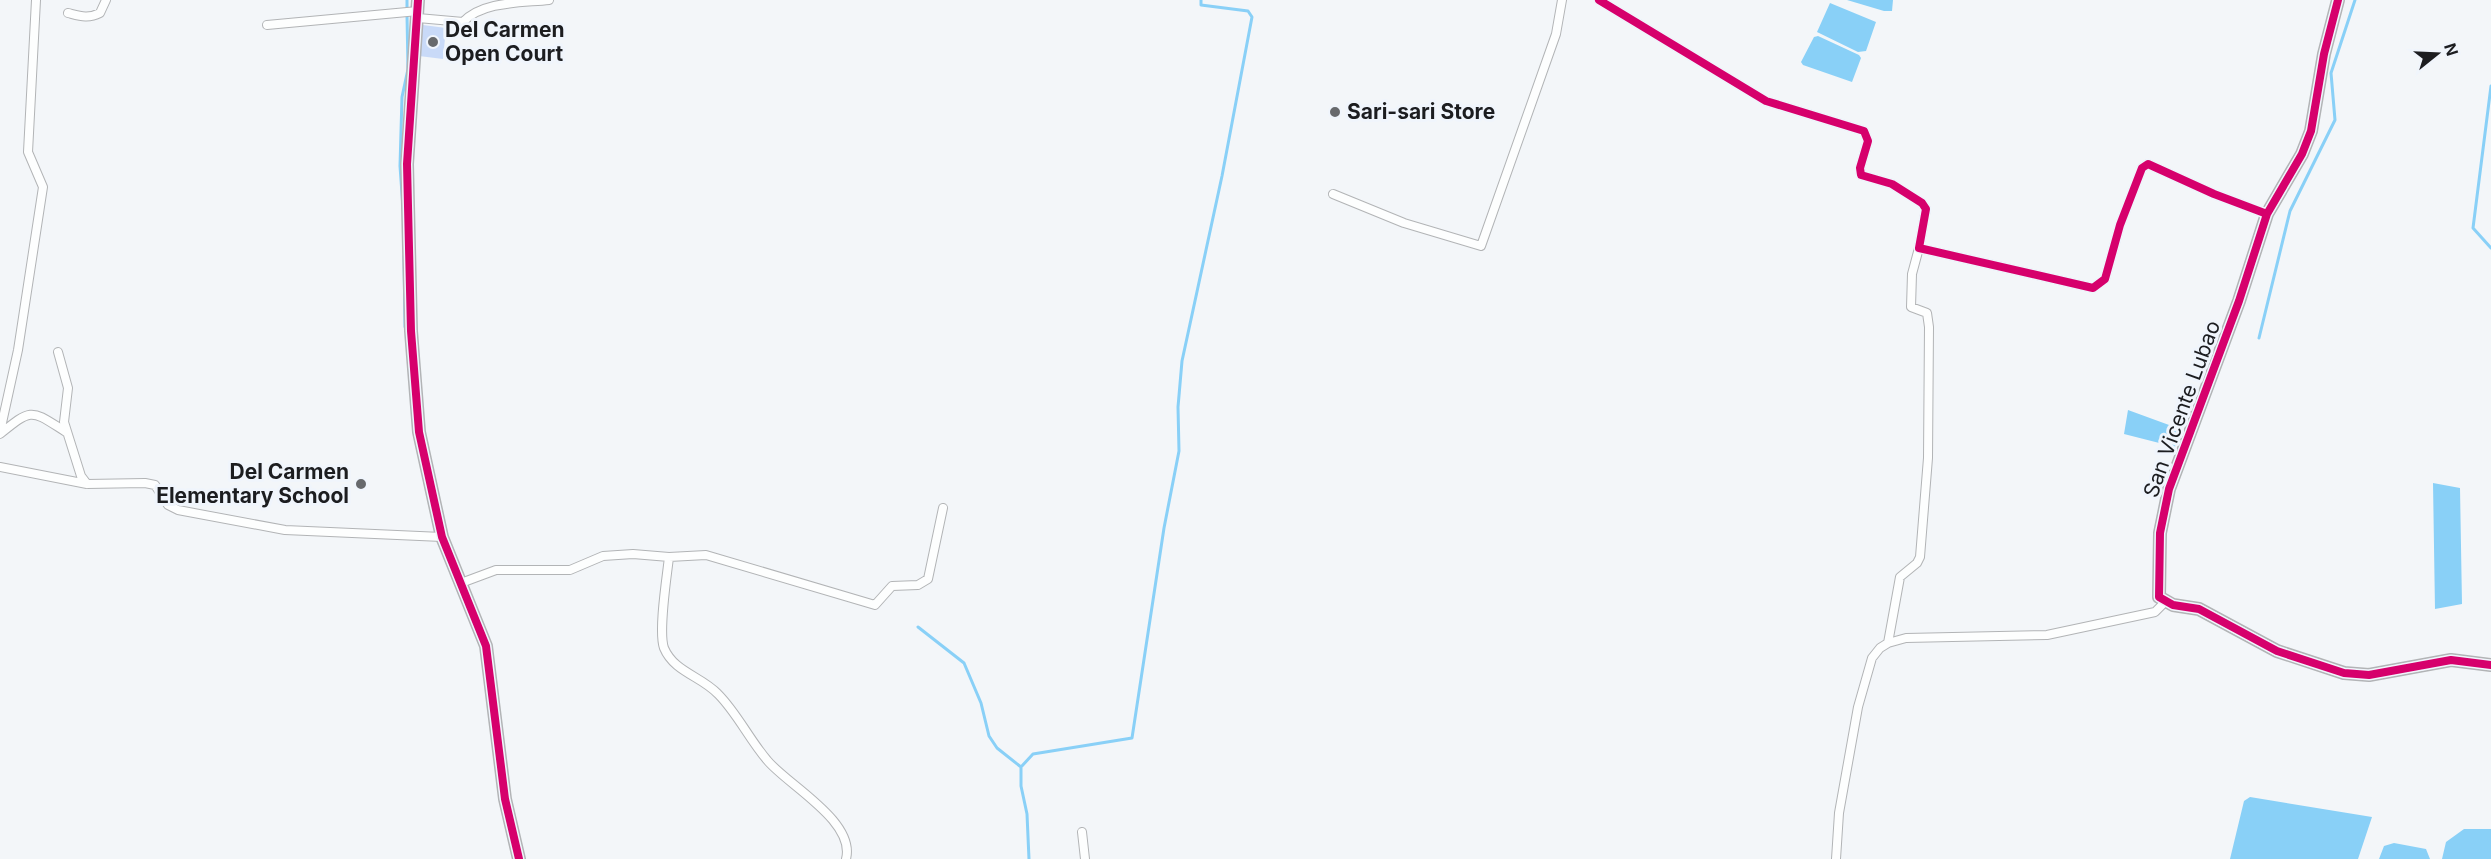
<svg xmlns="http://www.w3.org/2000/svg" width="2491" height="859" font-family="Inter,sans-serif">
	<rect width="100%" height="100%" fill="#f3f6f9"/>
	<!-- green -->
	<path fill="#c9daf8" d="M423,25L446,28L443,59L419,56Z"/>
	<!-- water -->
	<path fill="#89d0f7" d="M1847,0H1893L1892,11H1884Z
		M1830,3L1876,22L1866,51L1858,52L1817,32Z
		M1818,36L1859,55L1861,58L1852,82L1803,65L1801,62L1814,37Z
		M2128,410L2180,429L2175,447L2124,434Z
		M2433,483L2460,488L2462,604L2435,609Z
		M2250,797L2372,817L2358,859H2230L2244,801Z
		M2464,829H2491V859H2442L2446,842Z
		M2394,843L2426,849L2430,859H2379L2384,846Z"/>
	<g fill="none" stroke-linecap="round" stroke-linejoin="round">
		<!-- stream -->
		<path stroke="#89d0f7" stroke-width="3" d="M407,0V8
			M2491,86L2473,228L2491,248
			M403,208L400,166L402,97L408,69L407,15
			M404,256L405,327
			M2259,338L2290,211L2335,120L2331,73L2355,0
			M918,627L964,663L981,703L989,736L997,748L1021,767
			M1029,859L1027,814L1021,786V767L1033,754L1132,738L1164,528L1179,451L1178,407L1182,361L1222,176L1252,17L1248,11L1201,5V0"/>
		<!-- minor casing -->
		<g stroke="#b2b4b6" stroke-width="10">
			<path id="minor" d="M1599,0L1766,101L1864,131L1868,141L1860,168L1861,175L1892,184L1922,203L1926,209L1919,248L2093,288L2105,279L2120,225L2142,168L2148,164L2214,194L2267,214
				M68,13C80,16 88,19 100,13L106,0
				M418,18L463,22C483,1 521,3 549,0
				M267,25L418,11
				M1333,194L1404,223L1481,246L1556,34L1562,0
				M58,352L68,388L64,422L81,476L87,484
				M0,432L18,350L43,187L28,152L36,0
				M0,434C33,407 31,410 66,432
				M0,467L87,484L145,483L155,485L168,505L178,510L285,530L442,537
				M669,557L706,555L875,605L892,586L918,585L928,579L943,508
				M461,583L496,570H570L603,556L633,554L669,557C667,576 658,631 664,648C674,672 701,676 718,694C737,713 749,739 767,760C786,784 856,821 846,859
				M1888,643L1906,638L2047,635L2155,612L2165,602
				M1082,832L1085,859
				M1836,859L1839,813L1858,707L1872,658L1880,648L1888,643L1900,577L1917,563L1920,557L1928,458L1929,327L1927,313L1911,307L1912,274L1919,248"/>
		</g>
		<!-- tertiary casing -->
		<g stroke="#b2b4b6" stroke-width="14">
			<path id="tertiary" d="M418,0L407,164L411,331L419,432L442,537L486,646L505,799L519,859
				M2338,0L2324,54L2311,131L2302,154L2267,214L2239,301L2169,489L2160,533L2159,597L2173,605L2199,609L2277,651L2344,673L2369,675L2451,660L2491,665"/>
		</g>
		<!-- minor -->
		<use href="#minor" stroke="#fdfefe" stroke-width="8"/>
		<!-- tertiary -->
		<use href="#tertiary" stroke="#fdfefe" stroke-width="10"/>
		<!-- cycleway casing -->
		<g stroke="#f0f5fc" stroke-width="11">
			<path id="cycleway" d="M418,0L407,164L411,331L419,432L442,537L486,646L505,799L519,859
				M1599,0L1766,101L1864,131L1868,141L1860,168L1861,175L1892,184L1922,203L1926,209L1919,248L2093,288L2105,279L2120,225L2142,168L2148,164L2214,194L2267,214
				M2338,0L2324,54L2311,131L2302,154L2267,214L2239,301L2169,489L2160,533L2159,597L2173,605L2199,609L2277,651L2344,673L2369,675L2451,660L2491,665"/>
		</g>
		<!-- cycleway -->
		<use href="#cycleway" stroke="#d6006c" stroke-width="8"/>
	</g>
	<!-- markers -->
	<g fill="#67696c" stroke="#f0f5fc" stroke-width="2">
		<circle cx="433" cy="42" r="6"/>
		<circle cx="1335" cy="112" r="6"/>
		<circle cx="361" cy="484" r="6"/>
	</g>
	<g text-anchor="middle" stroke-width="6" stroke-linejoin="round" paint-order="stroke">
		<!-- poi labels -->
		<g font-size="21" font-weight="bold" fill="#1c1d20" stroke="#f0f5fc" text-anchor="start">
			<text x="445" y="37">Del Carmen<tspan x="445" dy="24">Open Court</tspan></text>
			<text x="1347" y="119">Sari-sari Store</text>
			<text x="349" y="479" text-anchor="end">Del Carmen<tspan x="349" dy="24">Elementary School</tspan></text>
		</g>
		<!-- street labels -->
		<g font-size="21" fill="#1c1d20" stroke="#f0f5fc">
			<text transform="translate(2182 409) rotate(-70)" y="7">San Vicente Lubao</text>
		</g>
	</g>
	<!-- north arrow -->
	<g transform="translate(2437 54) rotate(72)" stroke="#f0f5fc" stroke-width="4.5" paint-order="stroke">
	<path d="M0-4.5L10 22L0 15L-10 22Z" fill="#1c1d20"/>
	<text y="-9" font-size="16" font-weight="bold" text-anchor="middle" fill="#1c1d20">N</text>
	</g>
</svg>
